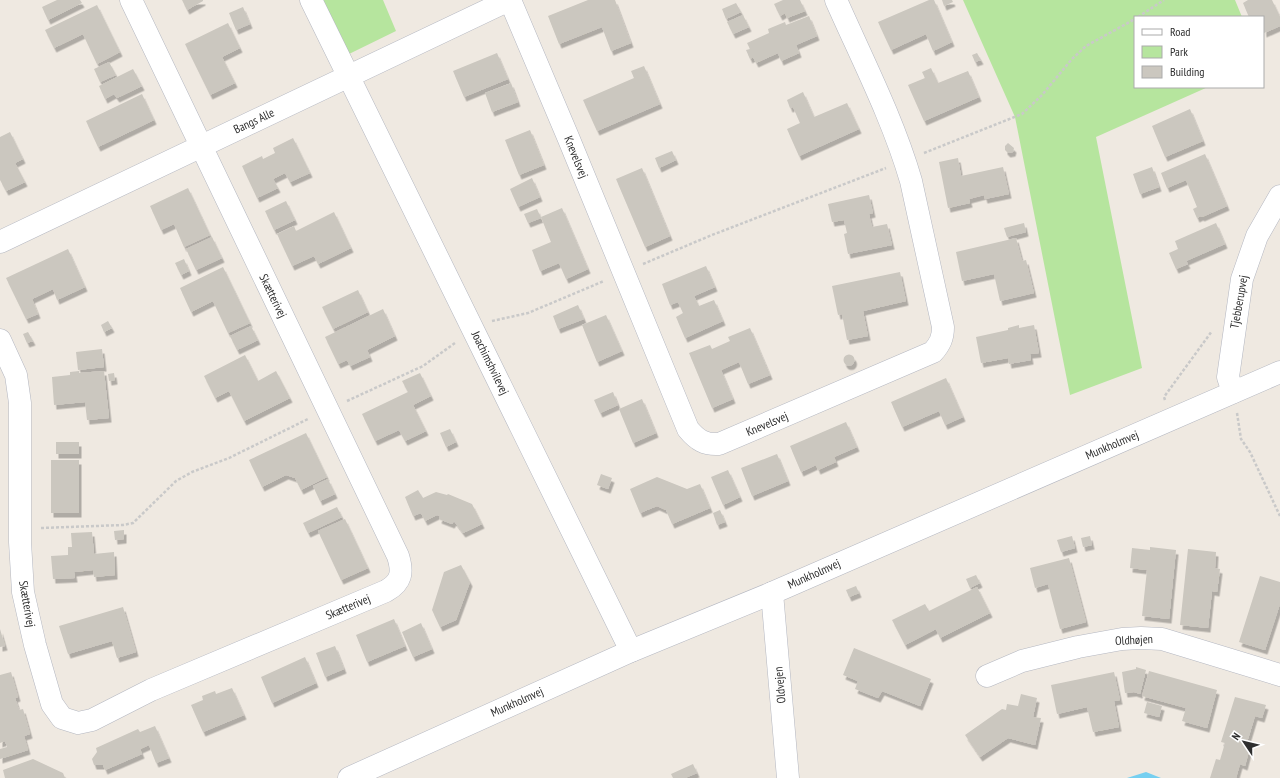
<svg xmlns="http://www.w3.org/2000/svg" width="1280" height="778" font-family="'PT Sans Narrow',sans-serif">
	<defs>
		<filter id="shadow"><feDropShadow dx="2.5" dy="4.5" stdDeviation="0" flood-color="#0004"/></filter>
	</defs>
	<rect width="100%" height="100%" fill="#efe9e1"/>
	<!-- green -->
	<path fill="#b6e59e" d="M322,0H383L396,31L349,54Z
		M963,0H1235L1242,17H1135V87H1208L1096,137L1142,368L1070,395L1015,117Z"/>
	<!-- water -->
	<path fill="#75cff0" d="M1146,772L1161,778H1127Z"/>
	<!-- building -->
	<path fill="#cbc7bf" filter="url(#shadow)" d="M57,0H80L82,3L48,20L42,7Z
		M182,0H203V1L187,10Z
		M588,0H615L631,43L611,51L602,27L559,44L548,16Z
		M783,0H800L805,11L787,18L785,13L780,16L774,4Z
		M929,0H934L952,42L933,51L926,34L891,50L878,22Z
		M942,0H952L953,2L944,6Z
		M1248,0H1272L1280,17V26L1264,33L1263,17H1249L1243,3Z
		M736,3L741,12L726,19L722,9Z
		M97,5L120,52L97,64L83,34L54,48L45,30Z
		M243,7L250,24L236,30L229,13Z
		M743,15L749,27L733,34L727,22Z
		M809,16L817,36L796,45L799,53L781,61L778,53L756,63L753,57L750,59L746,50L750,49L747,43L769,33L768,29L785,22L786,25Z
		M228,23L240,48L222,57L235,83L210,95L185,44Z
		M497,53L508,79L464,97L453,71Z
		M977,53L981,60L975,62L972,55Z
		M109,62L116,75L100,82L94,69Z
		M644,66L660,104L597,131L583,100L634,78L631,71Z
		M931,68L938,83L968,71L979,97L924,121L908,85L925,78L922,72Z
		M133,69L142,86L117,98L114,94L105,99L99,86Z
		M511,83L518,102L492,112L485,93Z
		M803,92L814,117L847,103L859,129L799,156L787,129L800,123L793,107L790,108L787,100Z
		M142,94L154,120L98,147L86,121Z
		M1190,109L1203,141L1165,157L1152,126Z
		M530,130L544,165L519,175L505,140Z
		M10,132L23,159L15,163L25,182L6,191L0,180V137Z
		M293,138L310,173L290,182L285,173L273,179L278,188L257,198L242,166L262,156L263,159L275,153L273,148Z
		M1008,143L1014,148L1013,152L1008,153L1005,150V146Z
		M672,151L676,160L659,168L655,158Z
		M1205,154L1227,206L1202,217L1201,216L1197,218L1193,209L1197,207L1186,180L1167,188L1161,173Z
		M958,158L961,176L1003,167L1009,194L985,199L984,195L969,199L970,203L948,208L939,162Z
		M1152,167L1159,187L1140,194L1133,174Z
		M642,168L670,236L645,247L616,179Z
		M532,178L540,197L518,207L510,189Z
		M188,188L210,235L184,247L174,224L161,230L150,206Z
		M869,195L873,213L869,214L872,227L887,224L892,245L848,254L844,234L847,233L844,220L832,222L828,204Z
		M286,201L295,220L274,230L265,211Z
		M562,208L588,269L566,279L559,263L540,271L532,250L551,242L541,217Z
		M537,209L541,218L528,223L524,214Z
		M334,212L351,248L318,264L314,256L292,266L277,234L294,226L296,231Z
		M1024,223L1026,232L1007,237L1004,228Z
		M1216,223L1225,244L1186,261L1188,264L1176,269L1169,253L1178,249L1175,241Z
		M212,237L222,258L196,270L186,249Z
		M1016,238L1022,261L1026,260L1034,293L1000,301L994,274L962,281L956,252Z
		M68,249L85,287L57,300L53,289L32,299L38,314L26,319L6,278Z
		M184,259L189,271L181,275L175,263Z
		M706,266L715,287L694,296L699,306L714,300L723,321L685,338L676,317L683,313L678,302L670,305L662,284Z
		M223,267L250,323L228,333L213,301L191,312L180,288Z
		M900,272L906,301L863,311L868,336L847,340L842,314L838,315L832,286Z
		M358,290L368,312L333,329L322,307Z
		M578,305L584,319L558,329L553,316Z
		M383,309L395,336L367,350L370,357L350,366L347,360L338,364L325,337Z
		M606,315L622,351L597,362L582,325Z
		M108,321L112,328L104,332L101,325Z
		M1019,325V328L1034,325L1039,353L1030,354L1031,360L1009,364L1008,358L981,363L976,337L1008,330V328Z
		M251,326L258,340L237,350L230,336Z
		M750,328L770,375L748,384L739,362L721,370L733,399L712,408L689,353L710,345L712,349L730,341L728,337Z
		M28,332L33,341L27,343L23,334Z
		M102,349L104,367L78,370L76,352Z
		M843.5 360a5.5 5.5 0 1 1 11 0a5.5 5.5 0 1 1-11 0Z
		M245,355L258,381L276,371L290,398L244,421L229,391L215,398L204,376Z
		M79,371V373L104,371L109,418L87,420L85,402L54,405L52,377L70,375V372Z
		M114,373L115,380L109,381L108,374Z
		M420,373L431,396L413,405L426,431L405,441L399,430L375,441L362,414L408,392L402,381Z
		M946,378L963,417L945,425L939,411L902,427L891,402Z
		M613,392L618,405L600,413L594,400Z
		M642,399L656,433L633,443L619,409Z
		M846,422L857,447L834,457L836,462L818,470L816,465L801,472L790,446Z
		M450,429L456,442L446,447L440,433Z
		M306,433L327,477L301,490L295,478L286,475L262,487L249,460Z
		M56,442H79V454H56Z
		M777,454L788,481L752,496L741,468Z
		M51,460H79V513H51Z
		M728,470L740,497L723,505L711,477Z
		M601,474L612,478L608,489L597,485Z
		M657,477L687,489L700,484L710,508L672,524L666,510L657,506L640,513L630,489Z
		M328,479L335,494L320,501L313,486Z
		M418,490L423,498L436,492L447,495L448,494L472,504L482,524L463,533L454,521L452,524L439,519L440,516L437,515L425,521L421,513L413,516L405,497Z
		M337,507L342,517L308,533L303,523Z
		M720,510L725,522L717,525L713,513Z
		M345,519L368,568L341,580L318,531Z
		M124,530V539L115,540L114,531Z
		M92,532L94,554L114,552L115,575L94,577L93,570L74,572L75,578L53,579L51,556L68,555V547H72L71,533Z
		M1072,536L1075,548L1061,552L1057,540Z
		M1090,536L1092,545L1083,547L1081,538Z
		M1150,547L1176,550L1169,619L1142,616L1147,570L1130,568L1132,548L1150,550Z
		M1188,549L1216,552L1215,568L1220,569L1217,592L1212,591L1208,628L1180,625Z
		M1069,558L1086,622L1060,629L1048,584L1035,588L1030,568Z
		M461,565L470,582L456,620L440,627L432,610L444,572Z
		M976,575L980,583L970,588L966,579Z
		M1260,576L1280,582V604L1265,650L1239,642Z
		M856,586L859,593L849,597L846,590Z
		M977,587L990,613L940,638L936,629L905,645L892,620L925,604L929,611Z
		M123,607L136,652L117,658L112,641L68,654L59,626Z
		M394,619L405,646L367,662L356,635Z
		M421,623L432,649L413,657L402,632Z
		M0,629L5,646L0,647Z
		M335,646L344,669L325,677L316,653Z
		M854,648L931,679L920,706L882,691L878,698L855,689L858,681L843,675Z
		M305,657L316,683L272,703L261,677Z
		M1136,667L1146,670L1140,694L1134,692L1125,693L1122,672L1136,669Z
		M1149,671L1217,690L1207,728L1182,721L1186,708L1142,696Z
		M11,672L18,697L15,698L19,710L23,709L30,734L24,736L28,750L0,759V749L7,747L5,741L0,743V675Z
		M1114,672L1120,700L1114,701L1119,727L1093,732L1087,707L1057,714L1051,685Z
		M232,688L244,715L203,732L191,705L203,700L202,696L215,691L216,694Z
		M1021,694L1037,698L1033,717L1041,718L1035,745L1008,738L980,757L965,735L1002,709L1006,710L1007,704L1018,706Z
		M1235,697L1266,705L1262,718L1255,716L1245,749L1249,751L1245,766L1240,764L1236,778H1210L1216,759L1220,760L1225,743L1221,742Z
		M1147,702L1162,706L1159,717L1144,713Z
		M155,726L169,758L156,763L149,745L140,749L142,754L105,770L103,765H94L92,759L97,752L96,748L138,729L140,732Z
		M33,759L63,773L65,778H5L3,770Z
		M693,764L697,773L685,778H673L671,774Z"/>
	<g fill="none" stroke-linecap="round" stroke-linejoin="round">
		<!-- minor casing -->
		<g stroke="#b4b7c1" stroke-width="23">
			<path id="minor" d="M311,0L631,651
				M510,0L568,137L688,429C697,440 705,445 719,444L933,352C940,344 943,338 943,327L911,181C893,119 862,59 836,0
				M0,242L509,0
				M0,340L16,375L20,403V542L23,592L35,645L52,704L62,718L78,723L92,720L151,690L386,591C402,582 403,572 398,556L131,0
				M1233,392L1228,377L1242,279L1257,236L1280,196
				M772,593L788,778
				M987,676L1022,661L1078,647L1122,639L1141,638L1162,639L1280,675"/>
		</g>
		<!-- tertiary casing -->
		<g stroke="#b4b7c1" stroke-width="23">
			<path id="tertiary" d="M349,778L631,651L772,593L1280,372"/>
		</g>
		<!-- path -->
		<path stroke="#c9c9c9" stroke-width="2.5" stroke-dasharray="3 2" stroke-linecap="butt" d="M1138,17L1164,0
			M924,153L1022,114L1042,95L1072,59L1086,46L1135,19
			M643,264L712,235L886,168
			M492,321L528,313L604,281
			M1165,400L1164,397L1212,331
			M347,401L423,366L455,343
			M1237,413L1241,439L1250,452L1280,516
			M41,528L123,525L133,523L176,481L192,472L229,458L308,419"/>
		<!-- minor -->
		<use href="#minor" stroke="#fff" stroke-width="22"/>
		<!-- tertiary -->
		<use href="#tertiary" stroke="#fff" stroke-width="22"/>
	</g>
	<g text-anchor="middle" stroke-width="3" stroke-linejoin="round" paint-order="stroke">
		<!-- street labels -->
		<g font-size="12" fill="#2e2e2e" stroke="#fff">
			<text transform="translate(254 121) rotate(-25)" y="4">Bangs Alle</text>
			<text transform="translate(576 157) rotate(68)" y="4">Knevelsvej</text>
			<text transform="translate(273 296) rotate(64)" y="4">Skætterivej</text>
			<text transform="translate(1239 302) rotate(-80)" y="4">Tjebberupvej</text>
			<text transform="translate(490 363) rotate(64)" y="4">Joachimshvilevej</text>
			<text transform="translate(767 424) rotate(-23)" y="4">Knevelsvej</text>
			<text transform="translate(1112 445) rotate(-23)" y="4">Munkholmvej</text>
			<text transform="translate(814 574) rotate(-24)" y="4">Munkholmvej</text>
			<text transform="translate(27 604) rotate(80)" y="4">Skætterivej</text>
			<text transform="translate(348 607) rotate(-23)" y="4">Skætterivej</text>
			<text transform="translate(1134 640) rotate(-3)" y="4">Oldhøjen</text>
			<text transform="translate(780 685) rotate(-95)" y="4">Oldvejen</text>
			<text transform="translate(517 702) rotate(-24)" y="4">Munkholmvej</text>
		</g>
	</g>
	<!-- legend -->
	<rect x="1134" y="16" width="130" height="72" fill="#ffffff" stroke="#ababab"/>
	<rect x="1142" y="29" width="20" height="6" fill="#ffffff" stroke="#ababab"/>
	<text x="1170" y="36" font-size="12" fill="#2e2e2e">Road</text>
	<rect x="1142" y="46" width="20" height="12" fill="#b6e59e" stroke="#ababab"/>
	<text x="1170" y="56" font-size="12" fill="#2e2e2e">Park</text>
	<rect x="1142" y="66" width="20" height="12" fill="#cbc7bf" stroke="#ababab"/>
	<text x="1170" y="76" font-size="12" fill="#2e2e2e">Building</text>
	<!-- north arrow -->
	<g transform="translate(1244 742) rotate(305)" stroke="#ffffff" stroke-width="3" paint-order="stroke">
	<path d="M0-3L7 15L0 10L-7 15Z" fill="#2e2e2e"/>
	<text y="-6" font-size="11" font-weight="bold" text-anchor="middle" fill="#2e2e2e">N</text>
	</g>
</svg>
